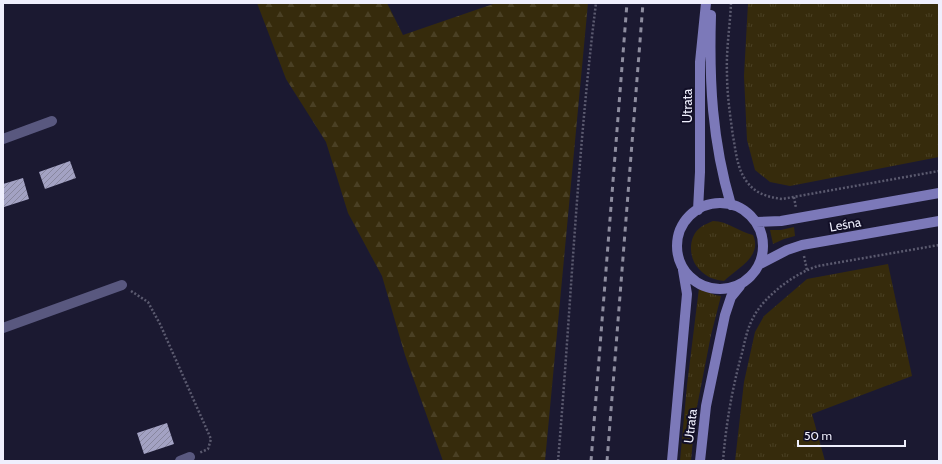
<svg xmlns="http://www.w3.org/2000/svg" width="942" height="464" font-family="Cabin,sans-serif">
	<defs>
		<pattern id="grass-tufts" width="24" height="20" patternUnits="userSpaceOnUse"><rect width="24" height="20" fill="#362b0c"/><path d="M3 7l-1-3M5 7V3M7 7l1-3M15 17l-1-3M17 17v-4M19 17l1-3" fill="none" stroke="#4a4024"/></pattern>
		<pattern id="forest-firs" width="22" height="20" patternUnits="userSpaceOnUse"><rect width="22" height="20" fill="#362b0c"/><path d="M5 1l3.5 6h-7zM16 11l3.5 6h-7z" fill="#4a4024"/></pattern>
		<pattern id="building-hatch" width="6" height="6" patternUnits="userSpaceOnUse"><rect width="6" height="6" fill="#a3a2c3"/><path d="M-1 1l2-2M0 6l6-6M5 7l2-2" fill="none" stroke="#88879f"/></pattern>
	</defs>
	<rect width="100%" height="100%" fill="#1b1931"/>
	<!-- grass -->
	<path fill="url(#grass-tufts)" d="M748,3H939V157L790,186L770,182L755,170L747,140L744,76Z
		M713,221C728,221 739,232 753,235C763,257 736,269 724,281C714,280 706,277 699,269C688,258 688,236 701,227C705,224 709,223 713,221Z
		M794,227L795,236L784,239L773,244L770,230H781Z
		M888,264L912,376L812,414L825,461H735L744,382L755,332L764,316L807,279Z
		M699,288L715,295L721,296L711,335L695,417L691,461H680L687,385Z"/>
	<!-- forest -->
	<path fill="url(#forest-firs)" d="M257,3H387L403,35L496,3H588L545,461H443L405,355L382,276L348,213L326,142L286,79Z"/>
	<!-- building -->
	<path fill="url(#building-hatch)" d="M70,161L76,178L45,189L39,172Z
		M23,178L29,199L4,207L3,184Z
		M167,423L174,444L144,454L137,433Z"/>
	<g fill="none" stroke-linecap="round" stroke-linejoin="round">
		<!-- path -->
		<path stroke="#5b5a6f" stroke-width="2.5" stroke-dasharray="2 2" stroke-linecap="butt" d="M731,3C730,26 726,50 727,73C727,94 730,115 733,136C736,152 737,169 747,182C756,194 768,197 782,199L939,171
			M794,197L796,208
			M804,256L807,270
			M131,291L148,302L160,324L211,439L208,449L199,453
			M558,461C571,308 577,155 596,3
			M723,461C726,424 732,389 742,353C745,341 747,329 753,318C764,296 795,273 818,266L939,245"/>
		<!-- street -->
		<path stroke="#59587f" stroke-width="10" d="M3,139L52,121
			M3,328L122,285
			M180,461L190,457"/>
		<!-- secondary -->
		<path stroke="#7c79b9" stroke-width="10" d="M711,15C709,81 712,141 731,205
			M677 246a43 43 0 1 1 86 0a43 43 0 1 1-86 0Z
			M698,210L700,172V62L706,3
			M756,222L781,221L939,193
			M760,264L787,250L802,245L939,221
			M672,461L687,294L683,270
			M700,461L706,406L725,315L731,297L740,286"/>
		<!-- rail -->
		<path stroke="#8e8d9f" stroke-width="3" stroke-dasharray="5 5" stroke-linecap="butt" d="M591,461L627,3
			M607,461L643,3"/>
	</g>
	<g text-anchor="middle" stroke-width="4" stroke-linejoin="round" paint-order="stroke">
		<!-- street labels -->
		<g font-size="13" fill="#efeffd" stroke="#120f27">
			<text transform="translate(687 106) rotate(-90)" y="5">Utrata</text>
			<text transform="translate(845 224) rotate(-10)" y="5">Leśna</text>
			<text transform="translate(690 426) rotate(-83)" y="5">Utrata</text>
		</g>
	</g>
	<!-- border -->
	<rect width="942" height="464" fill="none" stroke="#efeffd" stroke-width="8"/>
	<!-- scale -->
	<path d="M798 440v6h107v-6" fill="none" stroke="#efeffd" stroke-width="2"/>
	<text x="804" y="440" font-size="12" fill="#efeffd" stroke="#120f27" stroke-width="3" paint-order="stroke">50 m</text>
</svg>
